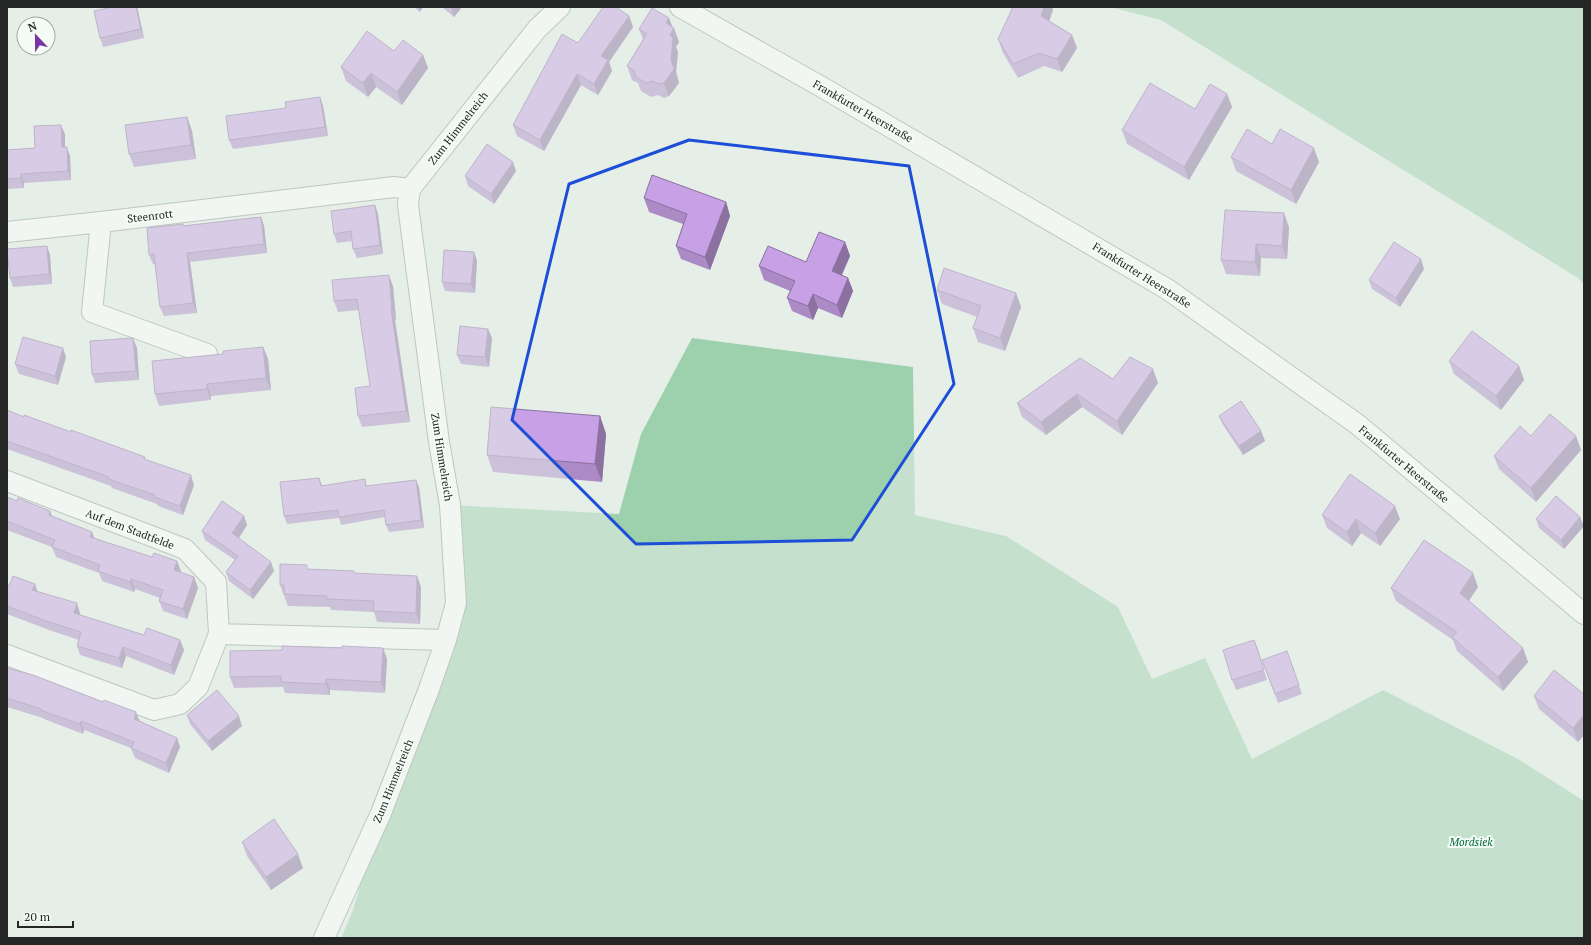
<svg xmlns="http://www.w3.org/2000/svg" width="1591" height="945" font-family="'PT Serif',serif">
	<rect width="100%" height="100%" fill="#e5efe8"/>
	<!-- green -->
	<path fill="#9dd1ae" d="M1110,7H1584V284L1578,278L1161,20Z
		M692,338L913,367L915,515L1006,536L1118,607L1152,679L1205,658L1252,759L1383,690L1518,759L1584,801V938H341L353,910L381,813L446,640L450,505L619,514L641,434Z"/>
	<g fill="none" stroke-linecap="round" stroke-linejoin="round">
		<!-- street casing -->
		<g stroke="#8d958f" stroke-width="22">
			<path id="street" d="M680,7L820,86L1167,289L1357,424L1584,614
				M101,222L92,312L207,354
				M7,232L101,222L394,187L410,189
				M7,481L185,549L216,582L219,634L198,687L180,704L154,710L7,655
				M219,634L446,640
				M324,938L381,813L429,689L446,640L456,603L450,505L439,442L408,205L410,189L537,29L560,7"/>
		</g>
		<!-- street -->
		<use href="#street" stroke="#fff" stroke-width="20"/>
	</g>
	<!-- wall -->
	<path fill="#ab8ac5" d="M136,7H137L138,11L144,38L103,47L100,38Z
		M414,7H423L420,12Z
		M442,7H462L454,17Z
		M1011,7H1052L1053,10L1049,21L1072,35L1077,48L1062,72L1044,66L1018,78L1003,53L998,39L1012,10Z
		M629,16L633,27L609,62L612,71L598,95L581,85L544,151L517,136L513,125L578,43Z
		M669,18L679,42L676,47L678,52L676,72L679,83L669,96L664,98L658,95L651,97L641,91L638,83L632,80L627,66L643,39L639,29Z
		M394,51L423,55L428,68L402,105L376,87L368,97L346,81L341,67Z
		M1227,94L1232,107L1189,180L1127,144L1122,130L1195,109Z
		M320,97L323,106L328,136L233,149L229,140L286,108Z
		M187,117L192,131L196,159L134,167L129,154Z
		M65,134V147L70,156L71,180L24,183V188L7,189V150L35,148Z
		M1272,144L1319,162L1296,204L1236,171L1231,157Z
		M516,171L494,204L468,186L465,176Z
		M644,198L726,202L730,216L710,270L681,259L676,246L683,224L649,212Z
		M375,205L378,214L383,254L357,258L353,249L352,241L337,243L334,234Z
		M261,217L264,226L267,253L190,262L197,313L164,316L160,307L155,264H153L149,255L183,226Z
		M1289,227L1287,259L1261,258L1260,276L1226,274L1221,260Z
		M845,242L850,256L842,275L848,278L853,291L842,318L818,308L813,320L792,311L787,298L790,291L764,280L759,266L806,262Z
		M47,246L50,255L52,284L13,287L10,278Z
		M474,252L477,261L475,293L445,291L442,282Z
		M1424,269L1400,307L1372,289L1369,280Z
		M393,286L396,320H395L410,422L362,427L358,416L370,386L359,310L338,312L334,301Z
		M937,290L1016,293L1021,307L1005,351L978,342L973,328L977,317L942,304Z
		M488,329L492,338L489,367L461,364L457,355Z
		M263,347L268,359L271,390L211,396V400L159,406L155,394L223,354Z
		M137,348L139,380L95,383L92,374Z
		M66,357L58,385L19,374L15,364Z
		M1449,361L1519,366L1524,380L1501,410L1454,374Z
		M1113,379L1158,383L1122,435L1082,407L1046,435L1022,417L1017,403Z
		M7,410L24,417L146,460L194,485L183,515L158,506L157,504L112,488L111,486L7,449Z
		M600,416L606,434L602,482L493,472L487,455Z
		M1219,416L1261,431L1265,441L1243,455L1223,425Z
		M1531,436H1576L1581,450L1536,502L1499,469L1494,456Z
		M319,478L322,485L419,487L424,528L389,532L386,525L385,517L341,525L339,518L287,524L284,516Z
		M7,497L17,501L50,511L52,516L95,538L181,571L180,573L194,577L198,588L187,619L163,611L159,601L160,598L135,589L134,592L102,581L99,573L56,557L52,547L7,530Z
		M1322,515L1400,519L1380,546L1361,533L1352,546L1327,528Z
		M244,516L247,525L239,538L274,571L253,599L229,581L226,572L235,560L205,540L202,531Z
		M1536,519L1584,526L1564,549L1539,528Z
		M309,570L355,574L417,576L421,587L420,624L377,622L374,612L331,610L330,607L288,606L280,585Z
		M7,585L37,591L80,613L79,615L144,635L180,640L184,650L174,675L126,656L122,668L80,655L77,646L79,640L49,630L7,614Z
		M1478,587L1469,601L1523,648L1528,662L1503,691L1457,651L1453,640L1396,601L1391,588Z
		M1254,640L1267,680L1236,690L1232,680Z
		M342,648H383L387,659L385,693L330,690V695L285,693L283,687L234,688L230,677L282,650Z
		M1287,651L1302,694L1278,703L1262,660Z
		M7,668L140,721L177,738L180,747L169,773L135,758L131,748L84,730L83,734L44,719L43,718L7,707Z
		M1584,694V735L1578,742L1539,709L1534,696Z
		M187,715L242,726L212,751L190,724Z
		M242,842L303,868L271,890L247,856Z"/>
	<!-- shaded-wall -->
	<path fill="#8b70a0" d="M136,7H137L138,11L144,38L141,29Z
		M418,7H423L420,12Z
		M451,7H462L454,17Z
		M1044,7H1052L1053,10L1046,30L1041,16Z
		M629,16L633,27L609,62L612,71L598,95L594,84L601,56Z
		M669,18L673,30L674,28L679,42L676,47L678,52L676,72L679,83L669,96L664,83L671,59L666,23Z
		M1072,35L1077,48L1062,72L1057,59Z
		M423,55L428,68L402,105L397,92Z
		M371,73L376,87L368,97L363,83Z
		M577,74L581,85L544,151L540,140Z
		M1227,94L1232,107L1189,180L1184,167Z
		M320,97L323,106L328,136L325,127Z
		M187,117L192,131L196,159L191,145Z
		M61,125L65,134V156L62,147Z
		M67,147L70,156L71,180L68,171Z
		M1314,148L1319,162L1296,204L1291,190Z
		M513,162L516,171L494,204L491,194Z
		M21,174L24,183V188L21,178Z
		M726,202L730,216L710,270L705,257Z
		M375,205L378,214L383,254L380,245Z
		M1284,213L1289,227L1287,259L1282,246Z
		M261,217L264,226L267,253L264,244Z
		M845,242L850,256L837,285L832,271Z
		M1256,244L1261,258L1260,276L1255,262Z
		M47,246L50,255L52,284L49,274Z
		M474,252L477,261L475,293L471,284Z
		M187,253L190,262L197,313L193,303Z
		M1421,259L1424,269L1400,307L1396,298Z
		M389,275L393,286L396,320L392,309Z
		M848,278L853,291L842,318L837,305Z
		M1016,293L1021,307L1005,351L1000,338Z
		M813,294L818,308L813,320L808,306Z
		M391,309L395,320L410,422L406,411Z
		M488,329L492,338L489,367L485,357Z
		M133,338L137,348L139,380L136,371Z
		M263,347L268,359L271,390L266,378Z
		M63,348L66,357L58,385L55,376Z
		M1519,366L1524,380L1501,410L1496,396Z
		M1153,369L1158,383L1122,435L1117,421Z
		M207,384L211,396V400L207,389Z
		M1077,394L1082,407L1046,435L1041,422Z
		M600,416L606,434L602,482L595,464Z
		M1261,431L1265,441L1243,455L1239,446Z
		M1576,436L1581,450L1536,502L1531,488Z
		M191,475L194,485L183,515L180,506Z
		M416,480L419,487L424,528L421,520Z
		M1395,506L1400,519L1380,546L1375,533Z
		M50,511L54,521L49,515Z
		M244,516L247,525L236,542L232,533Z
		M1580,517L1584,526L1564,549L1561,540Z
		M1356,519L1361,533L1352,546L1347,532Z
		M92,532L96,542L90,537Z
		M177,561L181,571L178,581L174,570Z
		M271,562L274,571L253,599L250,590Z
		M1473,573L1478,587L1465,606L1460,593Z
		M417,576L421,587L420,624L416,613Z
		M194,577L198,588L187,619L183,609Z
		M131,579L135,589L134,592L130,582Z
		M35,584L38,593L32,590Z
		M77,603L80,613L77,622L74,613Z
		M180,640L184,650L174,675L171,665Z
		M1254,640L1258,649L1267,680L1264,670Z
		M123,647L126,656L122,668L119,658Z
		M383,648L387,659L385,693L381,682Z
		M1523,648L1528,662L1503,691L1498,677Z
		M326,679L330,690V695L326,684Z
		M136,712L140,722L134,719Z
		M1584,715V735L1578,742L1573,728Z
		M239,716L242,726L212,751L208,741Z
		M81,721L84,730L83,734L80,724Z
		M177,738L180,747L169,773L166,763Z
		M298,854L303,868L271,890L266,877Z"/>
	<!-- building -->
	<path fill="#c7a0e5" stroke="#8b70a0" d="M113,7H136L141,29L100,38L94,11Z
		M603,7H616L629,16L601,56L608,60L594,84L577,74L540,140L513,125L562,34L578,43Z
		M1012,7H1044L1041,16L1072,35L1057,59L1039,53L1013,64L998,39L1012,9Z
		M652,8L669,18L666,23L674,28L670,35L673,38L671,59L674,69L664,83L659,84L653,81L646,83L636,77L634,70L627,66L647,34L639,29Z
		M367,31L394,51L403,40L423,55L397,92L371,73L363,83L341,67Z
		M1150,83L1195,109L1210,84L1227,94L1184,167L1122,130Z
		M320,97L325,127L229,140L226,116L286,108L285,102Z
		M187,117L191,145L129,154L125,125Z
		M61,125L62,147H67L68,171L21,174V178L7,179V150L35,148L34,126Z
		M1247,129L1272,144L1280,129L1314,148L1291,190L1231,157Z
		M487,144L513,162L491,194L465,176Z
		M652,175L726,202L705,257L676,246L687,214L644,198Z
		M375,205L380,245L353,249L351,231L334,234L331,211Z
		M1225,210L1284,213L1282,246L1256,244L1255,262L1221,260Z
		M261,217L264,244L187,253L193,303L160,307L154,254L149,255L147,228L183,224V226Z
		M819,232L845,242L832,271L848,278L837,305L813,294L808,306L787,298L795,281L759,266L768,246L806,262Z
		M1394,242L1421,259L1396,298L1369,280Z
		M47,246L49,274L10,278L7,249Z
		M444,250L474,252L471,284L442,282Z
		M944,268L1016,293L1000,338L973,328L981,306L937,290Z
		M389,275L392,309H391L406,411L358,416L355,388L370,386L357,299L334,301L332,280Z
		M460,326L488,329L485,357L457,355Z
		M1472,331L1519,366L1496,396L1449,361Z
		M23,337L63,348L55,376L15,364Z
		M133,338L136,371L92,374L90,341Z
		M263,347L266,378L207,384V389L155,394L152,361L223,354V351Z
		M1130,357L1153,369L1117,421L1077,394L1041,422L1017,403L1080,358L1113,379Z
		M1241,401L1261,431L1239,446L1219,416Z
		M491,407L600,416L595,464L487,455Z
		M7,410L24,417V415L71,432V430L145,457L144,459L191,475L180,506L154,497L155,495L108,479L109,477L7,441Z
		M1550,414L1576,436L1531,488L1494,456L1520,426L1531,436Z
		M1350,474L1395,506L1375,533L1356,519L1347,532L1322,515Z
		M319,478L321,486L365,479L366,486L416,480L421,520L386,525L384,510L339,517L338,510L284,516L280,482Z
		M1556,496L1580,517L1561,540L1536,519Z
		M7,497L17,501L18,498L50,511L49,515L92,532L90,537L152,557L154,553L177,561L174,570L194,577L183,609L159,601L163,590L131,579L130,582L98,571L100,565L52,547L55,540L7,521Z
		M222,501L244,516L232,533L271,562L250,590L226,572L238,556L202,531Z
		M1424,540L1473,573L1460,593L1523,648L1498,677L1452,637L1457,632L1391,588Z
		M280,564L307,565V569L354,571V573L417,576L416,613L373,611L374,601L326,599L327,596L284,594V585H280Z
		M13,576L35,584L32,590L77,603L74,613L144,635L147,628L180,640L171,665L123,647L119,658L77,646L81,632L46,621L7,606V585L9,586Z
		M1254,640L1264,670L1232,680L1223,650Z
		M282,646L342,648V646L383,648L381,682L326,679V684L281,682V676L230,677V651L282,650Z
		M1287,651L1299,685L1275,694L1262,660Z
		M7,668L33,675L103,702L104,700L136,712L134,719L177,738L166,763L131,748L134,742L81,721L80,724L40,710L41,709L7,698Z
		M1554,670L1584,694V715L1573,728L1534,696Z
		M217,690L239,716L208,741L187,715Z
		M274,819L298,854L266,877L242,842Z"/>
	<!-- marked area -->
	<path d="M0 0H1591V945H0ZM689,140L909,166L954,384L852,540L636,544L512,420L569,184Z" fill="#e5efe8" fill-opacity=".55" fill-rule="evenodd"/>
	<path fill="none" stroke="#1d4ed8" stroke-width="3" stroke-linejoin="round" d="M689,140L909,166L954,384L852,540L636,544L512,420L569,184Z"/>
	<g text-anchor="middle" stroke-width="4" stroke-linejoin="round" paint-order="stroke">
		<!-- street labels -->
		<g font-size="11" fill="#242725" stroke="#f2fcf5">
			<text transform="translate(863 111) rotate(30)" y="4">Frankfurter Heerstraße</text>
			<text transform="translate(458 128) rotate(-52)" y="4">Zum Himmelreich</text>
			<text transform="translate(150 216) rotate(-7)" y="4">Steenrott</text>
			<text transform="translate(1142 275) rotate(32)" y="4">Frankfurter Heerstraße</text>
			<text transform="translate(442 457) rotate(81)" y="4">Zum Himmelreich</text>
			<text transform="translate(1404 464) rotate(40)" y="4">Frankfurter Heerstraße</text>
			<text transform="translate(130 529) rotate(21)" y="4">Auf dem Stadtfelde</text>
			<text transform="translate(393 781) rotate(-68)" y="4">Zum Himmelreich</text>
		</g>
		<!-- park labels -->
		<g font-size="11" font-style="italic" fill="#07673a" stroke="#f2fcf5">
			<text x="1471" y="846">Mordsiek</text>
		</g>
	</g>
	<!-- border -->
	<rect width="1591" height="945" fill="none" stroke="#242725" stroke-width="16"/>
	<!-- north arrow -->
	<g transform="translate(36 36) rotate(338)"><circle r="19" fill="#f2fcf5" stroke="#a0a7a2"/>
	<path d="M0-3L7 15L0 10L-7 15Z" fill="#7a33a6"/>
	<text y="-6" font-size="11" font-weight="bold" text-anchor="middle" fill="#242725">N</text>
	</g>
	<!-- scale -->
	<path d="M18 921v6h55v-6" fill="none" stroke="#242725" stroke-width="2"/>
	<text x="24" y="921" font-size="12" fill="#242725" stroke="#f2fcf5" stroke-width="3" paint-order="stroke">20 m</text>
</svg>
